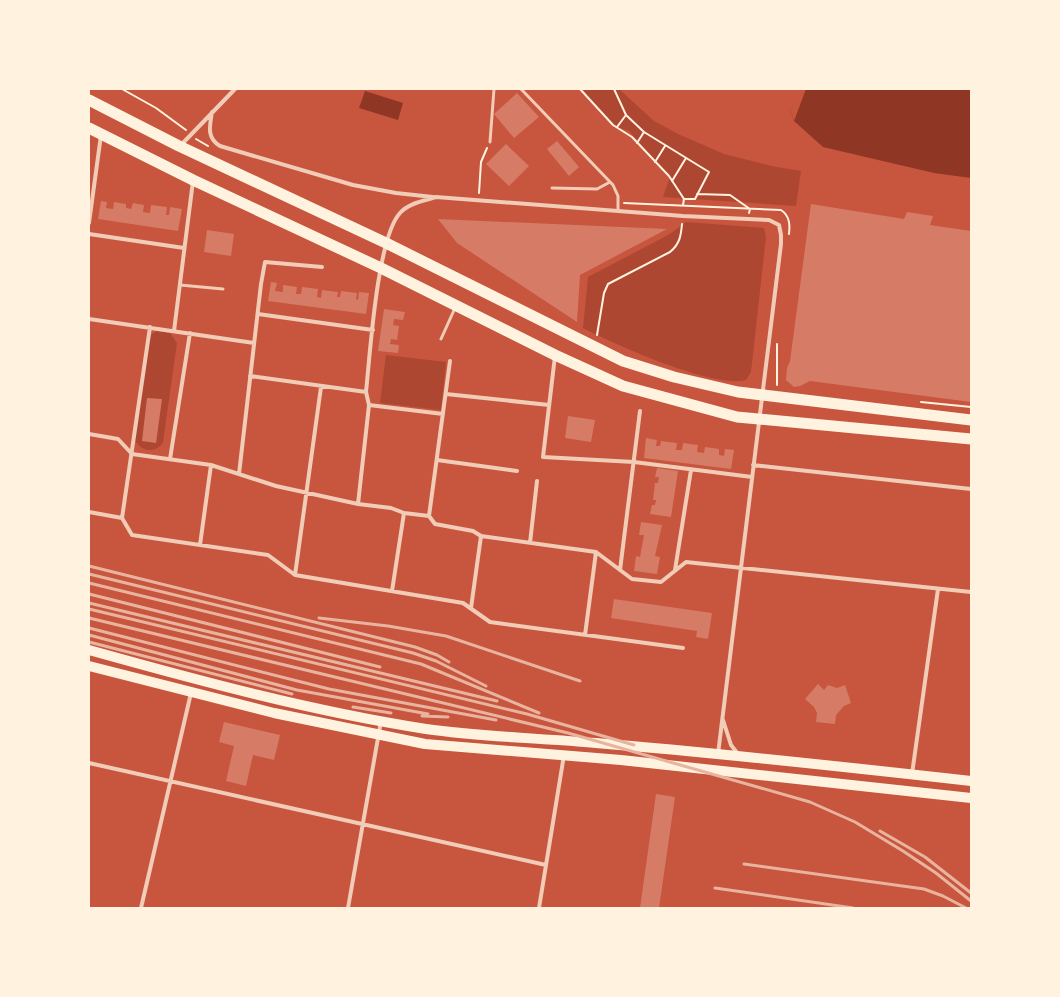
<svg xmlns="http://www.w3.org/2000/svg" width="1060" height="997" font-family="Commissioner,sans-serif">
	<rect width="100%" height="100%" fill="#c8553d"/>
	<!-- green -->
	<path fill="#ae4732" d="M582,89H619L654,121L678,134L724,154L772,166L801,171L796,206L663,197L670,177L629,131L616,127Z
		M686,222L764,228L766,237L751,372L746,380C714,389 614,344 583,328L588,277L670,234Z
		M157,331L170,333L177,343L163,442C156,454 141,452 135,440L149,339L152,334Z
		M386,355L446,362L441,410L380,403Z"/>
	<!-- water -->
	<path fill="#8f3625" d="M790,89H971V178L934,173L823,147L794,121L790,109Z
		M365,91L403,103L398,120L359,108Z"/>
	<!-- pier -->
	<path fill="#c8553d" d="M790,89H806L794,121L790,109Z"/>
	<!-- building -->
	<path fill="#d67c66" d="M517,93L539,117L514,138L494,114Z
		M557,141L579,167L569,176L547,149Z
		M506,144L529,166L509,186L486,164Z
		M101,201L107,202L106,208L113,209L114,202L126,204V208L131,209L133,203L144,205L143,212L150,213L151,205L167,207L166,215H169L170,207L182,209L178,231L98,219Z
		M811,204L904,219L907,212L933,216L930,225L971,231V402L810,381L800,386L794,387L786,380L787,368L790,361Z
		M438,219L667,229L580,275L577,322L457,243Z
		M207,230L234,234L231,256L204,252Z
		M271,282L277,283L275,291L283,292V285L297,287L296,294H301L302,287L318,289L317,297L321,298L322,290L338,292L337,297H340L341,291L357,293L356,299L358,300L359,292L369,293L366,314L268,301Z
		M384,309L405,312L403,320L394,319L393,325L399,326L397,340L391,339L390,344L399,345L398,353L378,351Z
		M147,398L162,399L156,443L142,441Z
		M568,416L595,420L591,442L565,438Z
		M646,438L657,440L656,446H660L661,441L677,443L676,450H682L683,443L698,445L697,452L704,453L705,447L719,449V455L724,456L725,449L734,450L731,469L644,458Z
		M657,468L678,471L671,517L650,514L652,505H655L656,500H653L655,483H658L659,477H655Z
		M641,522L662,525L655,556L660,557L657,574L634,571L636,556L640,557L644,535H639Z
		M614,599L712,613L708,639L696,637L697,631L611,618Z
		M818,684L824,690L828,685L837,688L845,685L851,703L844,706L836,715L835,724L816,722L817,713L814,707L805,699Z
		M224,722L280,735L274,760L253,755L246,786L226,781L234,746L219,742Z
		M656,794L675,797L659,908H640Z"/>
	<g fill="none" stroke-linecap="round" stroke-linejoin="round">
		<!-- path -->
		<path stroke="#fff3e0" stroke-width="2" d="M122,89L156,108L186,130
			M580,89L613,125L632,137L669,176L684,199L683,205
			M614,89L626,115L644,132L709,172L695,199H684
			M617,127L626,115
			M196,139L208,146
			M637,143L644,132
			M655,162L665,146
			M672,181L686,158
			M479,193L481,162L487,148
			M697,194L730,195L750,209L749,213
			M624,203L781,210C790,216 790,225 789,234
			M597,335L604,293L608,284L670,252C680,244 681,235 682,224
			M777,344V385
			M921,402L971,407"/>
		<!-- service -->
		<path stroke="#f1ccb7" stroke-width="3" d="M521,89L613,185L618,196V211
			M490,142L494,89
			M552,188L597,189L610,182
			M180,285L223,289
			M441,339L455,308"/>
		<!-- minor -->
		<path stroke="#f1ccb7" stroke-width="4" d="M212,112C210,125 206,138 220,146L353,185L396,193L433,197
			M181,145L235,89
			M89,223L101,135
			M89,234L184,248
			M258,314L373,330
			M89,319L254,343
			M150,327L122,518L132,535L268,555L295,575L463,603L490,622L683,648
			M174,331L193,181
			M555,356L543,457L634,462L752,477
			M250,376L366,392
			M446,394L549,405
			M369,405L443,414
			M89,434L118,439L132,454L211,465L276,486L358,504L391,508L404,513L429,516L435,524L473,531L481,536L596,552L632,579L661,582L686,562L971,592
			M170,459L190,333
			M437,460L517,471
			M753,465L971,489
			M239,474L261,284L265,262L322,267
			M358,504L369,405L366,392C370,355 377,238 400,213C409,203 424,201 436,197L683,216L769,220L779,225L781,235V244L718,754
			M89,512L122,518
			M429,516L450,361
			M530,543L537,481
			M200,545L211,465
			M620,570L640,411
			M675,570L691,470
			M295,575L321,387
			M392,591L404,513
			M471,608L481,536
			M585,635L596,552
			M723,720L731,745L738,754
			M89,763L546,865
			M912,774L938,589
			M141,908L191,693
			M348,908L381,721
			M539,908L564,755"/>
		<!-- primary -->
		<path stroke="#fff3e0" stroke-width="10" d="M89,650C200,681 311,711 426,729C482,737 539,738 596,743C721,753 846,767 971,781
			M89,666L274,713L425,744L621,760L971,798"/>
		<!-- trunk -->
		<path stroke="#fff3e0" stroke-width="11" d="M89,100L179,146L386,243L623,361L674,377L738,392L971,420
			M89,128L193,180L381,268L555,355L623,386L737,417L971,439"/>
		<!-- rail -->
		<path stroke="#e9b49f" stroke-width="3" d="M89,566L415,647L437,655L449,662
			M89,574L413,653L436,661L486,686
			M89,583L421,664L539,713
			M89,594L380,667
			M89,603L497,701
			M89,609L527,714L634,745
			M89,618L568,733L810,802L855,822L903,851L936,873L971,901
			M319,618L388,626L446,636L580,681
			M89,628L329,689L496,720
			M89,635L297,690L428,714
			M89,642L292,694
			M353,707L391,713
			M422,716L448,717
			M880,831L925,857L971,893
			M744,864L924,889L943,896L966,908
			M715,888L853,908"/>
	</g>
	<!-- border -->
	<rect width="1060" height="997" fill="none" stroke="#fff3e0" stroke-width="180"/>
</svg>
